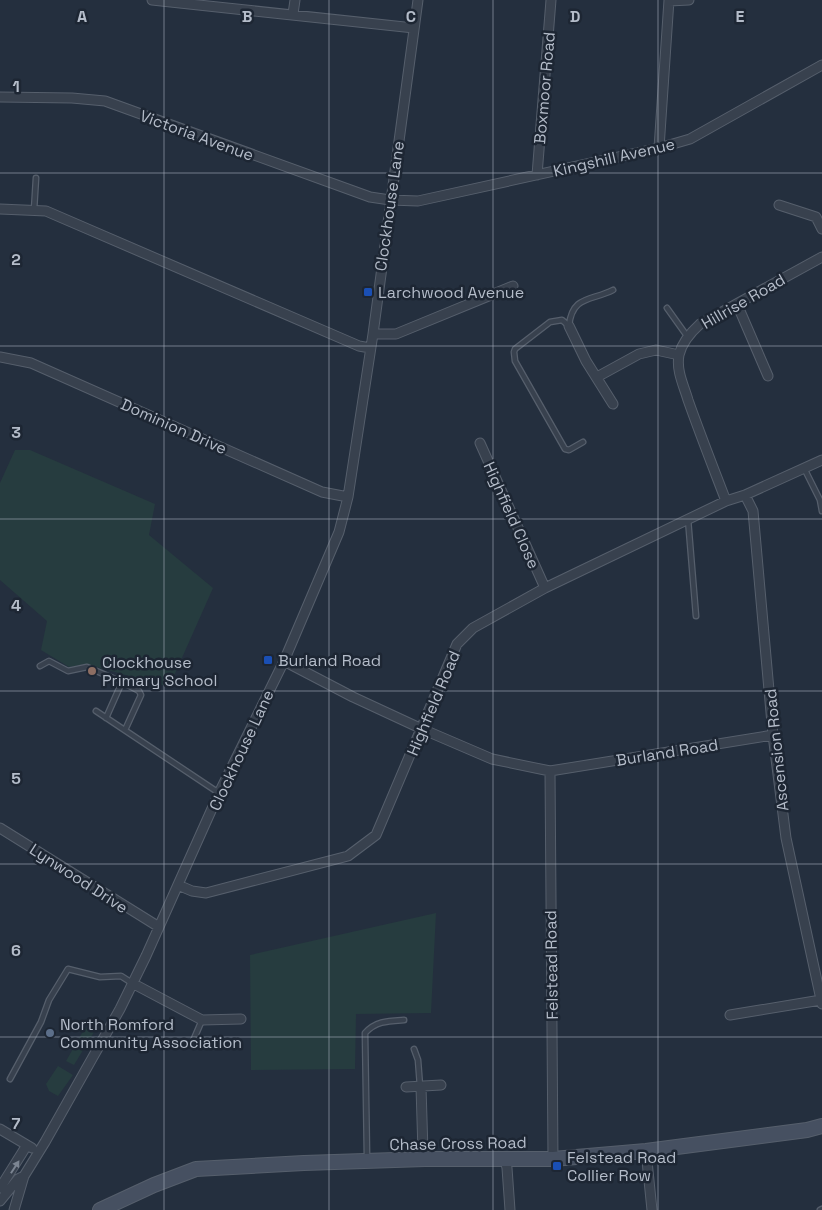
<svg xmlns="http://www.w3.org/2000/svg" width="822" height="1210" font-family="'Space Grotesk',sans-serif">
	<rect width="100%" height="100%" fill="#242f3e"/>
	<!-- green -->
	<path fill="#263c3f" d="M15,450H30L155,504L149,535L213,588L169,687L86,664L69,667L41,650L47,621L0,580V483Z
		M436,913L431,1013L356,1014L355,1069L251,1070L250,955Z
		M85,1028L94,1032L74,1065L66,1061Z
		M58,1066L73,1075L58,1096L49,1091L46,1084Z"/>
	<g fill="none" stroke-linecap="round" stroke-linejoin="round">
		<!-- service casing -->
		<g stroke="#565f6c" stroke-width="7">
			<path id="service" d="M34,210L36,178
				M667,308L687,336
				M569,326L562,320L550,322L515,349L514,352L515,361L565,449L569,450L583,442
				M569,326C572,295 592,301 613,290
				M804,468L820,500L822,511
				M688,519L696,616
				M40,666L49,661L68,671L87,667L122,682
				M96,711L219,793
				M106,718L122,682L139,691L141,695L125,730
				M193,1041L202,1020
				M414,1049L418,1060L420,1086
				M10,1079L41,1022L49,1000L68,969L100,977L121,976L132,983
				M367,1158L365,1033C376,1021 388,1021 404,1020
				M820,1210L822,1209"/>
		</g>
		<!-- minor casing -->
		<g stroke="#565f6c" stroke-width="11">
			<path id="minor" d="M152,0L414,28
				M669,1L689,0
				M293,14L295,0
				M0,97L72,98L105,101L370,197L390,200L418,201L659,148L690,139L822,65
				M659,148L669,0
				M537,175L551,0
				M779,205L816,217L822,229
				M0,209L46,211L359,346L370,348
				M737,304L768,376
				M569,326L586,361L613,404
				M373,334H396L513,286
				M0,357L31,363L322,492L348,497
				M597,377L639,354L656,350L679,355
				M480,443L545,588
				M745,495L753,511L773,735L786,838L822,1004
				M726,501C713,467 700,434 688,400C684,386 676,371 679,355C682,342 690,333 700,324L822,257
				M284,661L353,697L422,729L492,759L550,771L773,735
				M550,771L553,1159
				M0,828L159,927
				M178,885L192,891L206,893L348,856L376,835L457,644L473,628L545,588L726,501L745,495L822,460
				M132,983L202,1020L241,1019
				M730,1015L821,1000
				M406,1087L441,1085
				M421,1087L423,1152L425,1159
				M0,1129L32,1148
				M646,1151L652,1210
				M505,1159L507,1168L510,1210
				M0,1188L27,1145
				M0,1201L18,1179L24,1176
				M14,1210L24,1176L45,1142L120,1009L146,956L219,793L284,661L339,532L348,497L373,334L418,0"/>
		</g>
		<!-- secondary casing -->
		<g stroke="#565f6c" stroke-width="16">
			<path id="secondary" d="M100,1210L154,1185L196,1169L304,1163L425,1159H553L646,1151L807,1130L822,1126"/>
		</g>
		<!-- service -->
		<use href="#service" stroke="#38414e" stroke-width="4.5"/>
		<!-- minor -->
		<use href="#minor" stroke="#38414e" stroke-width="9"/>
		<!-- secondary -->
		<use href="#secondary" stroke="#465061" stroke-width="14"/>
	</g>
	<!-- one-way arrows -->
	<defs><path id="oneway-solid" d="M-6-.8H1V-3.2L6.5 0L1 3.2V.8H-6Z" transform="scale(1.25)"/></defs>
	<use fill="#7c8592" href="#oneway-solid" transform="translate(15 1167) rotate(-57)"/>
	<!-- grid -->
	<path fill="none" stroke="#b4bcc9" stroke-width="1" stroke-opacity="0.55" d="M164,0V1210M329,0V1210M493,0V1210M658,0V1210M0,173H822M0,346H822M0,519H822M0,691H822M0,864H822M0,1037H822"/>
	<!-- markers -->
	<g fill="#1a4fb4" stroke="#1d2633" stroke-width="2">
		<rect x="363" y="287" width="10" height="10" rx="2.5"/>
		<rect x="263" y="655" width="10" height="10" rx="2.5"/>
		<rect x="552" y="1161" width="10" height="10" rx="2.5"/>
	</g>
	<circle fill="#8d6e63" stroke="#1d2633" stroke-width="2" cx="92" cy="671" r="5"/>
	<circle fill="#5c6f8a" stroke="#1d2633" stroke-width="2" cx="50" cy="1033" r="5"/>
	<g text-anchor="middle" stroke-width="5" stroke-linejoin="round" paint-order="stroke">
		<!-- street labels -->
		<g font-size="16" fill="#b4bcc9" stroke="#1d2633">
			<text transform="translate(544 88) rotate(-85)" y="6">Boxmoor Road</text>
			<text transform="translate(197 135) rotate(20)" y="6">Victoria Avenue</text>
			<text transform="translate(614 157) rotate(-13)" y="6">Kingshill Avenue</text>
			<text transform="translate(389 206) rotate(-82)" y="6">Clockhouse Lane</text>
			<text transform="translate(743 301) rotate(-30)" y="6">Hillrise Road</text>
			<text transform="translate(174 426) rotate(24)" y="6">Dominion Drive</text>
			<text transform="translate(512 515) rotate(66)" y="6">Highfield Close</text>
			<text transform="translate(433 703) rotate(-67)" y="6">Highfield Road</text>
			<text transform="translate(241 750) rotate(-65)" y="6">Clockhouse Lane</text>
			<text transform="translate(776 750) rotate(-96)" y="6">Ascension Road</text>
			<text transform="translate(667 752) rotate(-9)" y="6">Burland Road</text>
			<text transform="translate(79 878) rotate(33)" y="6">Lynwood Drive</text>
			<text transform="translate(551 965) rotate(-91)" y="6">Felstead Road</text>
			<text transform="translate(458 1143) rotate(-1)" y="6">Chase Cross Road</text>
		</g>
		<!-- poi labels -->
		<g font-size="16" fill="#b4bcc9" stroke="#1d2633" text-anchor="start">
			<text x="378" y="298">Larchwood Avenue</text>
			<text x="278" y="666">Burland Road</text>
			<text x="102" y="668">Clockhouse<tspan x="102" dy="18">Primary School</tspan></text>
			<text x="60" y="1030">North Romford<tspan x="60" dy="18">Community Association</tspan></text>
			<text x="567" y="1163">Felstead Road<tspan x="567" dy="18">Collier Row</tspan></text>
		</g>
	</g>
	<g font-size="16" text-anchor="middle" font-weight="bold" fill="#b4bcc9" stroke="#1d2633" stroke-width="5" stroke-linejoin="round" paint-order="stroke">
		<text x="82" y="22">A</text>
		<text x="247" y="22">B</text>
		<text x="411" y="22">C</text>
		<text x="575" y="22">D</text>
		<text x="740" y="22">E</text>
		<text x="16" y="92">1</text>
		<text x="16" y="265">2</text>
		<text x="16" y="438">3</text>
		<text x="16" y="611">4</text>
		<text x="16" y="784">5</text>
		<text x="16" y="956">6</text>
		<text x="16" y="1129">7</text>
	</g>
</svg>
